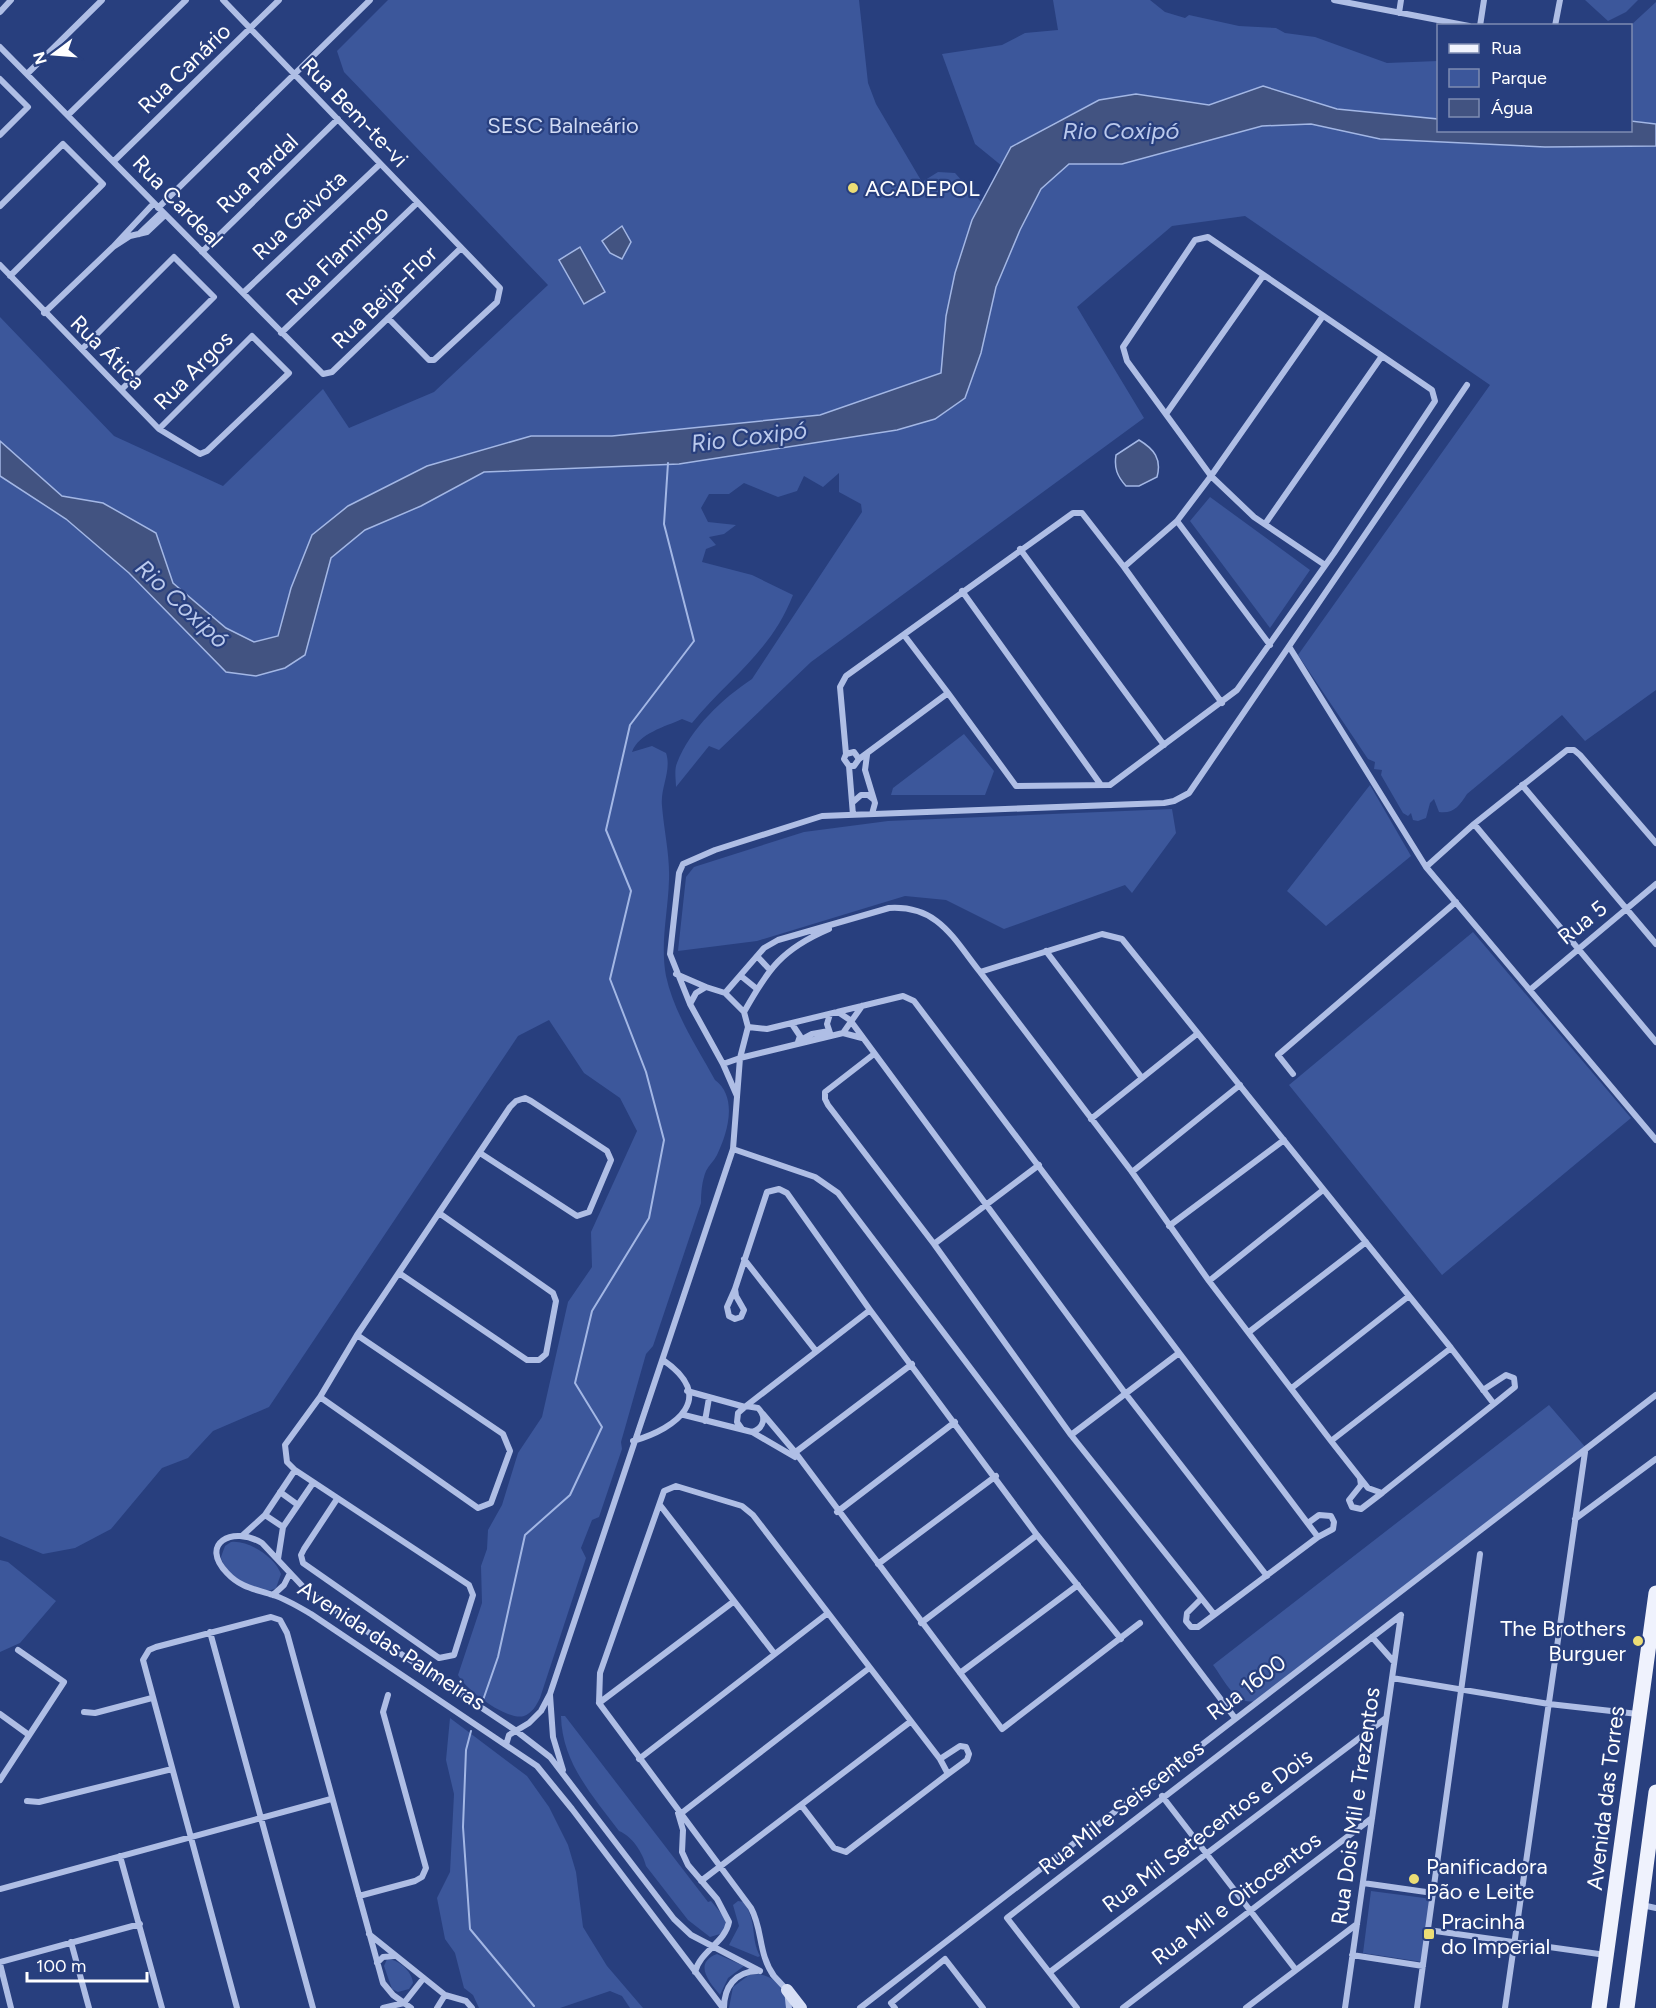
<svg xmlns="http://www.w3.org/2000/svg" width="1656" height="2008" font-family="Figtree,sans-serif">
	<rect width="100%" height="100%" fill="#283f7e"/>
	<!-- green -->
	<path fill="#3c579b" d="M388,0H859L868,83L876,104L922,182L938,172L955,173L982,203C953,255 946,315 941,373L820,415L612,436H531L312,535L291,588L278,636L254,642L226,628L173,583L156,533L103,503L62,496L0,441V317L114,436L223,486L323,389L349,428L434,392L548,285L344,72L337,51Z
		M1053,0H1150L1165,12L1185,18L1189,15L1239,26L1276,28L1285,33L1315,37L1387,63L1438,61V119L1337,109L1263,86L1209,105L1135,94L1099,100L1054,123L1011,147L1002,166L975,144L942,54L1002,45L1025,33L1058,30Z
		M1585,0H1638L1626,12L1608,21Z
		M1656,2V124L1631,121L1630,26Z
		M1311,124L1380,139L1545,147L1656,146V690L1585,741L1562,715L1467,794C1459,806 1454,814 1439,812L1434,799L1430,803L1426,818L1418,821L1413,820L1411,813L1408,816L1403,813L1381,775L1382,770L1374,769L1375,762L1368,759L1298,655L1490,385L1245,216L1172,226L1077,307L1144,418L811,662L719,750L709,746L676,787C676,780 674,770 677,763C690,729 723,698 752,679L862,512L861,504L839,492V473L823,487L804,476L797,491L778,497L744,483L729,494H709L701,508L708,522L736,525L724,534L709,537L716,545L706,549L702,562L752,575L793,595C771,652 728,679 692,723L682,719C665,727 639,733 632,752L652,746L666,753C672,770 660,788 662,806C664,831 670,855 669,880C668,913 660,943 666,976C674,1013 697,1047 715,1080C738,1097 728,1132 717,1155C714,1161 709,1165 706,1171C702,1181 701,1192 701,1203L653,1346L646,1354L621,1442L622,1449L599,1517L592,1520L581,1548L586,1558L540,1698C536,1706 532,1713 524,1716C507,1721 466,1690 458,1675L482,1603L481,1566L487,1549L488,1530L502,1505L518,1453L542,1417L568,1302L592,1267L591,1232L637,1131L620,1098L584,1073L549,1020L518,1036L269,1407L213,1431L188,1458L162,1468L111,1529L75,1548L43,1554L0,1536V476L66,519L129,573L226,672L305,655L331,558L365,530L421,506L484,472L679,464L897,430L935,419L965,398L981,353L996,287L1020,230L1041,189L1069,164H1123L1262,126Z
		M1210,497L1310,570L1270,628L1190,521Z
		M964,734L994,771L985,795H891L893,788Z
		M1370,785L1411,856L1326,926L1287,891Z
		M1172,809L1176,833L1132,893L1125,885L1004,929L946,900L905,896L757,941L678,951L686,877L694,867L804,832L888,821Z
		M1473,932L1631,1118L1442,1275L1289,1085Z
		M1549,1405L1587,1449L1255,1701C1235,1706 1224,1679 1213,1665Z
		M231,1542C249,1540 275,1557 281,1574L276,1588C259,1599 224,1574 221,1557L225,1546Z
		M0,1560L8,1562L56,1601L20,1643L0,1652Z
		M561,1716H565L708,1902L711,1901L725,1918L726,1928L720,1934L710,1937L688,1920L646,1866C643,1853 632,1836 619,1831C593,1796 562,1763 561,1716Z
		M450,1718L527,1776L549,1807L568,1845L576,1872L583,1927L607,1966L643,2008H630L622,1996L610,1991L560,2008H479L473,1995L464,1988L455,1953L445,1939L437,1898L450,1872L454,1794L446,1760Z
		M1371,1891L1432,1899L1423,1962L1363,1953Z
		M738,1901L744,1902C758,1925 750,1937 760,1956L758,1957L729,1945L739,1926L733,1905Z
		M717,1954L744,1966L728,1978L720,1995C709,1982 693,1963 717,1954Z
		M387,1959C398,1959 412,1971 413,1983L409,1989L398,1992L392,1989L384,1966Z
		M759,1974C780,1979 784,1989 787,2008H729L733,1987L749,1975Z"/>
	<!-- water -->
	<path fill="#425381" stroke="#a3b7e5" stroke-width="1.5" d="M1263,86L1337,109L1438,119V130H1630L1631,121L1656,124V146L1545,147L1380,139L1311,124L1262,126L1122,164H1069L1041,189L1020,230L996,287L981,353L965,398L935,419L897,430L679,464L484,472L421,506L365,530L331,558L305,655L285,668L256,676L226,672L129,573L66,519L0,476V441L62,496L103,503L156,533L173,583L226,628L254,642L278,636L291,588L312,535L348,506L427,466L531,436H612L820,415L941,373L946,316L955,273L972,220L1011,147L1099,100L1136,94L1209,105Z
		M622,226L631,242L622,259L610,253L602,241Z
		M580,247L605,292L584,304L559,260Z
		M1139,440C1154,449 1162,459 1157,477L1139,486H1126C1117,476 1114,468 1116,455Z"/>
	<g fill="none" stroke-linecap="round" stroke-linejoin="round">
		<!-- stream -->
		<path stroke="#a3b7e5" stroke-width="2" d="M482,1703L498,1657L525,1535L570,1495L602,1427L575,1383L592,1311L649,1218L664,1140L646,1072L610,979L631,891L606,830L630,725L694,641L664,524L668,463
			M471,1731L466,1750L463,1827L470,1929L534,2006"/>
		<!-- street -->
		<path stroke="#afbee5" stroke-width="6" d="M223,0L500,288L497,302L434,360H429L388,318
			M1334,0L1469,26
			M0,12L11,0
			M1399,13L1401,0
			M1480,26L1484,0
			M1555,26L1560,0
			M0,47L323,374L332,372L461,248
			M27,74L102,0
			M0,79L28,107L0,135
			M68,115L186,0
			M114,161L279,0
			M154,203L113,247L130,236L147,232L165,215
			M0,206L63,144L103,184L10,276
			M158,208L370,0
			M139,234L162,212
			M202,252L338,119
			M0,265L159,429L200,454L207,451L289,373L252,336L159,429
			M243,293L380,164
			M44,313L113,247
			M1323,316L1211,476L1254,517L1325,565
			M281,333L417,203
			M82,349L174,257L214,297L121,390
			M1166,414L1263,276
			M1177,521L1270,645
			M1265,524L1382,356
			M1020,549L1164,745
			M1124,567L1222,703
			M962,591L1101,785
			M904,635L948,693
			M1290,648L1426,867L1656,1140
			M846,754L854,752L859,759
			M867,755L865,770L875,803L872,814
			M849,766H854L859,759L948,693L1016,786L1110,785L1237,690L1334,553L1435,401L1432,390L1208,237L1195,240L1123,347L1127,361L1211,476L1177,521L1124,567L1082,513H1073L846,676L840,687L846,754L844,759L849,766L853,815
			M1522,785L1656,944
			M853,802L861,795H868L873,799
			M1474,824L1656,1042
			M1426,867L1474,824L1567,750H1574L1580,755L1656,843
			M1046,951L1142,1078
			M757,956L770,970
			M676,974L706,987
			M741,976L757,989
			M1531,989L1656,884
			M725,993L764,948L778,940L889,908C938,905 953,938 980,972
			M690,1004L670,954L679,873L683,864L715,850L822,816L1164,803L1174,801L1189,793L1467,385
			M838,1012L850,1020L1125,1393L1267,1576
			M830,1014L827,1024L830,1033
			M792,1024L800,1036L798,1042
			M748,1027L767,1029L903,996L914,1001L1318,1537
			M843,1033L862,1006
			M799,1041L812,1034L829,1031
			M874,1054L825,1092V1099L828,1105L934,1244L1071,1435L1214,1614
			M723,1064L740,1058L748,1027L744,1012C768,969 782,949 829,929
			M1293,1074L1278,1055L1456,902
			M737,1096L723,1064L690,1004L696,993L706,987L725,993L744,1012
			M1091,1119L1197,1034
			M733,1149L815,1177L838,1193L1235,1718
			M1132,1172L1240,1085
			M1169,1226L1284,1140
			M934,1244L1039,1165
			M744,1259L816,1351
			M399,1273L527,1360H539L546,1354L556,1301L553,1293L439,1213
			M1209,1281L1323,1190
			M735,1289L767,1192L779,1189L787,1193L870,1310L1037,1535L1121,1639
			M735,1289L736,1296L744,1310L741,1317L735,1319L729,1316L727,1307Z
			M1249,1332L1366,1242
			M1293,1387L1409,1296
			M1483,1390L1506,1375L1514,1378L1515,1387L1494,1404
			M687,1391L745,1407
			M320,1397L478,1508L491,1503L510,1451L503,1434L357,1335
			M746,1406L870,1310
			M763,1414L795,1452L1002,1729L1140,1623
			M684,1415L752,1432C764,1428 767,1417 758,1408L746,1406L738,1413L737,1422L742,1429
			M705,1421L709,1398
			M752,1432L795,1457
			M1071,1435L1179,1353
			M633,1441C678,1428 717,1397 663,1360
			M1331,1441L1451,1348
			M793,1454L912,1364
			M1360,1478L1361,1485L1349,1500L1352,1507L1361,1509L1382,1493L1368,1488L1331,1441L1209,1281L1132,1172L980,972L1102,934L1122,939L1451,1348L1494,1404L1382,1493
			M280,1492L298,1505
			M337,1499L304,1549L301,1555L303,1563L439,1658L454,1655L473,1595L469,1585L295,1470L287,1462L285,1445L320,1397L357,1335L510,1107L516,1101L525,1098L531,1101L607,1151L611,1160L589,1212L577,1216L480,1153
			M660,1505L774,1653
			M837,1512L955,1422
			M265,1515L283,1527
			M1575,1519L1656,1459
			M243,1535L265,1515L295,1470
			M278,1559L283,1527L313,1483
			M878,1564L996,1476
			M273,1595L284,1585L289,1575
			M1200,1600L1187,1613L1186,1621L1191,1627H1198L1318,1537L1333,1529L1334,1522L1331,1516L1319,1515L1308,1523
			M921,1623L1037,1535
			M210,1632L313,2008
			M1372,1637L1394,1662
			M960,1673L1078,1585
			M1392,1678L1549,1704L1638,1714
			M550,1695L553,1737L563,1770
			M599,1703L733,1602
			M84,1712L95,1713L152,1698
			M0,1714L29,1735
			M506,1745L509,1735L529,1723L541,1711L550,1694L733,1149L740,1058L843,1033L862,1038
			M639,1759L828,1613
			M940,1759L960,1746L966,1747L969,1754L967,1760L948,1774
			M0,1780L64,1682L18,1650
			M1162,1796L1296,1970
			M27,1801L39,1802L172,1769
			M678,1813L683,1830L682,1852L688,1865L717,1899L729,1922C725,1943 700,1951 695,1972
			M679,1815L868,1669
			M120,1856L162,2008
			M701,1881L910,1722
			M1363,1883L1433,1893
			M0,1889L331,1799
			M359,1896L415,1881L422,1877L426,1868L383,1712L388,1695
			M1642,1905L1656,1908
			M1428,1930L1606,1955
			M369,1934L445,1995L466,2001L472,2008
			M71,1942L89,2008
			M1352,1955L1423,1966
			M0,1962L140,1924
			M377,1963L383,1957L394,1956
			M0,1964L11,2008
			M1050,1972L1386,1718
			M773,1975L787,1990L789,2008
			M774,1976C758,1954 763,1930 751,1908L599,1703L600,1673L664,1491L676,1486L742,1506L753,1515L940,1759L948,1774L846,1852L834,1848L801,1805
			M237,2008L143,1660L149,1650L156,1647L271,1617L280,1620L287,1633L383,1983L393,1995L411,2008
			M383,2008L404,2003L423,1979
			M437,2008L445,1995
			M723,2008L572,1809L537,1766L311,1614C299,1607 286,1599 273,1595C255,1589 241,1588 227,1573C199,1544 232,1525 262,1543L308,1592L515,1730L550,1757L674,1919L691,1935L760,1971
			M724,2008C724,1987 735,1972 757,1971
			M860,2008L1656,1395
			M895,2008L891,2003L945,1959L983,2008
			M1077,2008L1007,1918L1401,1615
			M1123,2008L1372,1818
			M1246,2008L1357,1924
			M1345,2008L1401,1615
			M1417,2008L1480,1554
			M1505,2008L1585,1452"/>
		<!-- secondary -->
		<path stroke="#d7dff5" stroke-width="12" d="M787,1990L801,2008"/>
		<!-- primary -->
		<path stroke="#eff2fd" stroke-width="15" d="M1599,2008L1656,1593
			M1627,2008L1656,1792"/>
	</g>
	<!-- markers -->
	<g fill="#ecdd75" stroke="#283f7e" stroke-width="2">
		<circle cx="853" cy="188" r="6"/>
		<circle cx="1638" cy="1641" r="6"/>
		<circle cx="1414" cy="1879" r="6"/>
		<rect x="1423" y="1928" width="12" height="12" rx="3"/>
	</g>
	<g text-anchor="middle" stroke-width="4.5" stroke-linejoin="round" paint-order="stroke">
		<!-- street labels -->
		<g font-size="22" fill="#fff" stroke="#283f7e">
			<text transform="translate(184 68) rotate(-44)" y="8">Rua Canário</text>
			<text transform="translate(355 112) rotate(46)" y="8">Rua Bem-te-vi</text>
			<text transform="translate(257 173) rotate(-44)" y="8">Rua Pardal</text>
			<text transform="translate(178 201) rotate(46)" y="8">Rua Cardeal</text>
			<text transform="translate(299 215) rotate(-43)" y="8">Rua Gaivota</text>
			<text transform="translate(337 255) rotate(-44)" y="8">Rua Flamingo</text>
			<text transform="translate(384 297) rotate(-44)" y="8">Rua Beija-Flor</text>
			<text transform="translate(108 352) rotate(45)" y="8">Rua Ática</text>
			<text transform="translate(193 370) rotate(-45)" y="8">Rua Argos</text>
			<text transform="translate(1582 922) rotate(-39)" y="8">Rua 5</text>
			<text transform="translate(392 1645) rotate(33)" y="8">Avenida das Palmeiras</text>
			<text transform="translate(1246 1687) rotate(-37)" y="8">Rua 1600</text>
			<text transform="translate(1605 1798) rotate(-83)" y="8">Avenida das Torres</text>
			<text transform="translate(1355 1806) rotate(-82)" y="8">Rua Dois Mil e Trezentos</text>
			<text transform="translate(1121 1807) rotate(-38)" y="8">Rua Mil e Seiscentos</text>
			<text transform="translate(1207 1830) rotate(-37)" y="8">Rua Mil Setecentos e Dois</text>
			<text transform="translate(1236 1898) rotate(-37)" y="8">Rua Mil e Oitocentos</text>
		</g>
		<!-- park labels -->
		<g font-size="22" fill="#d1dbf4" stroke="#283f7e">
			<text x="563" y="133">SESC Balneário</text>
		</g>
		<!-- poi labels -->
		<g font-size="22" fill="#fff" stroke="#283f7e" text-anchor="start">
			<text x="865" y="196">ACADEPOL</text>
			<text x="1626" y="1636" text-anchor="end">The Brothers<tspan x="1626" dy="25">Burguer</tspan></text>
			<text x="1426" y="1874">Panificadora<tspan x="1426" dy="25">Pão e Leite</tspan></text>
			<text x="1441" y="1929">Pracinha<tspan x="1441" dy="25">do Imperial</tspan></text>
		</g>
		<!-- water labels -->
		<g font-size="24" font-style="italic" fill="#bac9ec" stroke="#283f7e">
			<text x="1121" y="139">Rio Coxipó</text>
			<text transform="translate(749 437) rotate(-7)" y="8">Rio Coxipó</text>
			<text transform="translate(182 604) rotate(43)" y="8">Rio Coxipó</text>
		</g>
	</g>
	<!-- legend -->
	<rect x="1437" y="24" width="195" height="108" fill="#283f7e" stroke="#7e8cb2" stroke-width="1.5"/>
	<rect x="1449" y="44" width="30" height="9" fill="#eff2fd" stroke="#7e8cb2" stroke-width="1.5"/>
	<text x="1491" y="54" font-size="18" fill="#ffffff">Rua</text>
	<rect x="1449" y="69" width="30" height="18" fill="#3c579b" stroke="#7e8cb2" stroke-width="1.5"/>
	<text x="1491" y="84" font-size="18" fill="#ffffff">Parque</text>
	<rect x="1449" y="99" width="30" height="18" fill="#425381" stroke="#7e8cb2" stroke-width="1.5"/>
	<text x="1491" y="114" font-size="18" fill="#ffffff">Água</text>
	<!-- north arrow -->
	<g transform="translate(54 54) rotate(254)" stroke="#283f7e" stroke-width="4.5" paint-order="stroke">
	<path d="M0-4.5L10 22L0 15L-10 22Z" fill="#ffffff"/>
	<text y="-9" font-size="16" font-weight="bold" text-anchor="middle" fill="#ffffff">N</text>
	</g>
	<!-- scale -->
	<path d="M27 1972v9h120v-9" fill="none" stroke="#ffffff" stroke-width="3"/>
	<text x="36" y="1972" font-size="18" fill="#ffffff" stroke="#283f7e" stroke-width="4.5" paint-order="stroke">100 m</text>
</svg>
